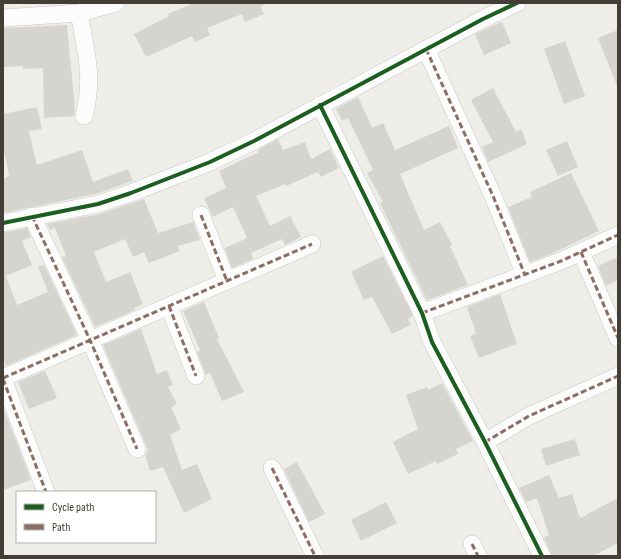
<svg xmlns="http://www.w3.org/2000/svg" width="621" height="559" font-family="'Sofia Sans Condensed',sans-serif">
	<rect width="100%" height="100%" fill="#eeede8"/>
	<!-- building -->
	<path fill="#d6d4cf" d="M194,3H267V4L260,6L264,14L245,22L242,14L207,28L210,35L195,42L192,36L146,57L134,34L169,16L168,14Z
		M502,22L511,43L484,55L475,34Z
		M67,25L75,109L74,116L44,118L43,68L23,69V66L3,67V28Z
		M618,30V86H617L598,38Z
		M565,41L585,96L564,104L544,49Z
		M493,88L516,132L521,129L527,144L488,162L482,147L493,142L471,100Z
		M358,97L372,128L383,123L395,150L449,126L458,148L400,174L424,230L440,222L452,245L450,246L468,285L427,300L380,203L383,202L367,173L373,170L348,118L342,121L336,109Z
		M37,107L42,129L29,131L37,165L82,150L93,182L128,169L133,181L95,194L3,213V179L9,176L3,145V114Z
		M278,139L283,150L305,142L311,159L330,149L339,168L321,177L318,172L286,186L285,184L256,196L270,226L290,216L301,237L285,245L282,239L251,253L253,259L232,268L225,248L247,238L233,207L213,217L204,198L226,188L219,171L259,152L258,150Z
		M567,141L578,167L558,176L546,150Z
		M571,173L599,231L551,254L530,262L508,207L532,197L530,192Z
		M144,199L158,233L193,222L200,240L178,246L180,251L149,263L144,252L133,257L125,239L94,252L106,282L130,272L143,304L134,308L135,310L95,327L62,257L66,256L55,228L50,230L47,224L100,214Z
		M27,228L31,237L22,241L32,265L6,276L17,305L48,292L38,267L44,265L77,335L6,366L3,357V233Z
		M383,256L413,316L408,319L411,325L392,334L372,297L364,300L351,272Z
		M618,257V280L606,286L598,266Z
		M500,294L517,344L479,358L470,336L476,333L467,307Z
		M204,302L219,338L217,339L244,392L222,401L210,373L206,375L197,352L200,350L183,311Z
		M141,329L157,374L167,370L173,385L168,387L177,404L171,407L181,429L170,435L182,470L197,464L212,499L184,513L163,467L150,471L145,455L148,451L146,445L103,345Z
		M45,371L57,398L29,409L18,382Z
		M442,383L473,441L456,449L458,454L437,464L436,461L408,474L393,442L418,429L406,395L427,387L428,390Z
		M3,407L31,480L3,490Z
		M575,439L580,455L546,466L541,449Z
		M297,462L325,514L309,522L284,469Z
		M549,475L559,498L572,494L580,518L618,498V543L593,556H552L544,537L549,535L537,498L526,502L519,488Z
		M386,502L397,523L361,541L351,520Z"/>
	<g fill="none" stroke-linecap="round" stroke-linejoin="round">
		<!-- street casing -->
		<g stroke="#cac9c4" stroke-width="18">
			<path id="street" d="M79,13C86,51 94,78 84,116
				M3,18L79,13L116,3
				M426,49L493,196L525,275
				M320,105L422,313L432,342L485,442L542,556
				M201,215L227,281
				M32,216L90,340L137,449
				M3,223L98,204L131,193L210,162L254,141L483,19L517,3
				M581,252L618,338
				M169,306L196,376
				M422,313L561,261L618,235
				M3,378L312,244
				M3,379L46,492
				M485,442L529,416L618,376
				M272,468L315,556
				M472,544L478,556"/>
		</g>
		<!-- street -->
		<use href="#street" stroke="#fcfcfc" stroke-width="17"/>
		<!-- quiet -->
		<path stroke="#8d6e63" stroke-width="3" stroke-dasharray="6 3" stroke-linecap="butt" d="M426,49L493,196L525,275
			M201,215L227,281
			M32,216L90,340L137,449
			M581,252L618,338
			M169,306L196,376
			M422,313L561,261L618,235
			M3,378L312,244
			M3,379L46,492
			M485,442L529,416L618,376
			M272,468L315,556
			M472,544L478,556"/>
		<!-- cycleway casing -->
		<g stroke="#fff" stroke-width="6">
			<path id="cycleway" d="M320,105L422,313L432,342L485,442L542,556
				M3,223L98,204L131,193L210,162L254,141L483,19L517,3"/>
		</g>
		<!-- cycleway -->
		<use href="#cycleway" stroke="#1b5e20" stroke-width="4"/>
	</g>
	<!-- border -->
	<rect width="621" height="559" fill="none" stroke="#423e36" stroke-width="8"/>
	<!-- legend -->
	<rect x="16" y="491" width="140" height="52" fill="#ffffff" stroke="#b3b2af"/>
	<rect x="24" y="504" width="20" height="6" fill="#1b5e20" stroke="#b3b2af"/>
	<text x="52" y="511" font-size="12" fill="#423e36">Cycle path</text>
	<rect x="24" y="524" width="20" height="6" fill="#8d6e63" stroke="#b3b2af"/>
	<text x="52" y="531" font-size="12" fill="#423e36">Path</text>
</svg>
